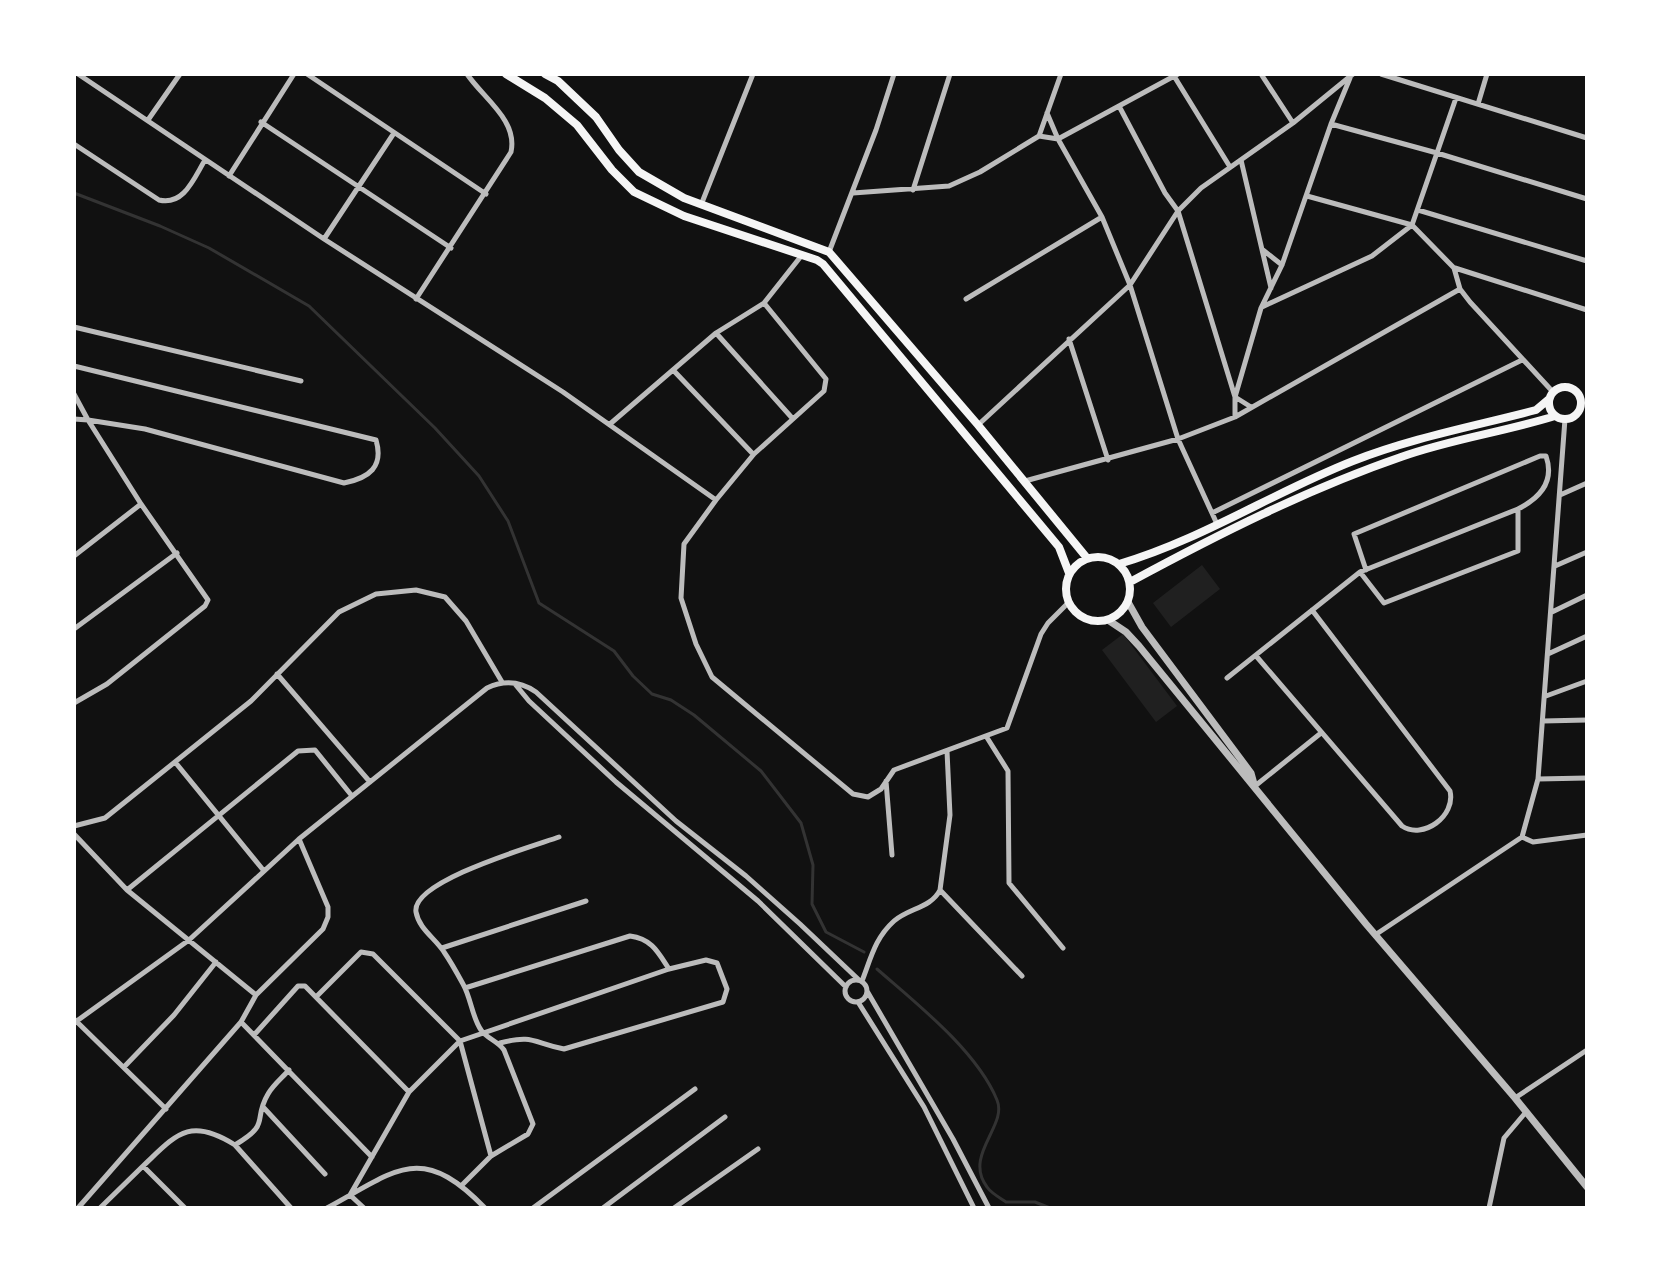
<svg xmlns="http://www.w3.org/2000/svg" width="1661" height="1282" font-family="'IBM Plex Serif',serif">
	<rect width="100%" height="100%" fill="#111"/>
	<!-- green -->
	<path fill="#202020" d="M1202,565L1220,589L1171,627L1153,603Z
		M1123,634L1177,706L1156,722L1102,650Z"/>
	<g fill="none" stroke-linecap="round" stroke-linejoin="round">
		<!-- stream -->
		<path stroke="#333" stroke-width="3" d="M74,193L160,226L209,248L309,306L435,428L479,476L508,521L539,603L614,651L633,676L652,694L671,700L694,715L761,771L801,823L813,865L812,904L826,932L864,952
			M877,969C917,1004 977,1051 997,1100C1008,1126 963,1155 987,1187C991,1193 1000,1198 1006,1202H1035L1050,1208"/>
		<!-- minor -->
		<path stroke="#bcbcbc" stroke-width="5" d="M78,74L324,239L563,392L716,500
			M307,74L486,194
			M1261,74L1293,123
			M1381,74L1587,138
			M1174,76L1230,167
			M1478,104L1487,74
			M1119,106L1165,193L1178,211L1235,397L1251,407
			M1047,113L1058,139L1102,217L1130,285L1178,439L1217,524
			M148,120L180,74
			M261,122L451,248
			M1331,124L1437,153L1587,199
			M1039,136L1061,74
			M74,144L159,200C184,206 194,178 205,160
			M1241,160L1271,288
			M229,176L294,74
			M913,190L950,74
			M853,193L949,186L980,172L1039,136L1058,139L1178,74
			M1307,196L1412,225L1454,268L1460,289L1470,302L1553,392
			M701,205L753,74
			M1418,210L1587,261
			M324,239L394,133
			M1263,250L1282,265
			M829,252L876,130L894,74
			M1455,268L1587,310
			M416,299L511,152C518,120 483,98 467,74
			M966,299L1102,217
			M764,303L826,379L824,391L754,454L716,500L684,544L681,598L696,644L712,677L853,794L868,797L881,789L894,770L1007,728L1041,634L1048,623L1068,603
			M1262,307L1372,256L1412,225L1456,98
			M74,327L301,381
			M716,333L793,419
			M1069,339L1108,460
			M74,366L376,440C384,467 369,478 344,483L145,429L88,420L74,394
			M674,371L753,454
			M1235,416V397L1261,308L1282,265L1331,124L1350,78
			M74,419L88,420L141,504L208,600L205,606L107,684L74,703
			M610,424L716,333L764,303L802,255
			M978,425L1130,285L1178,211L1201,188L1293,123L1353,74
			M1025,481L1178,439L1235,417L1460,289
			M1560,495L1587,483
			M1212,513L1522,360
			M74,556L141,504
			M1555,566L1587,552
			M1360,572L1384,603L1518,551V509C1540,498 1555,482 1546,456H1540L1354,534L1366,570
			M1552,612L1587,595
			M74,629L177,553
			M1548,654L1587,636
			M1257,657L1402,826C1423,840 1456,816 1450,791L1312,610
			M277,674L370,782
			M1227,678L1360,572L1518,509
			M515,684L529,701L616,782L758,901L846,987
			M1546,696L1587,681
			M1543,721L1587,720
			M986,736L1008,771L1009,883L1063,948
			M175,762L264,871
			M1538,779L1587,778
			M886,781L892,855
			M1255,786L1321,733
			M74,826L105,818L251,701L339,612L376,594L416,590L445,597L466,621L502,682
			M74,834L127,890L256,995L241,1022L78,1208
			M1522,837L1533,842L1587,835
			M127,890L298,751L315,750L352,796
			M940,890L1022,976
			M1375,935L1522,837L1538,779L1565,419
			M442,948L586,901
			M845 991a11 11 0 1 1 22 0a11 11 0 1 1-22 0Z
			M862,981C871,958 875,938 894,921C909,908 931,908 940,890L950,815L947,751
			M465,988L630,936C652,939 658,952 669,969
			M867,991L953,1139L989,1208
			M256,995L323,929L328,917V907L299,839
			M317,996L361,952L373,954L460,1041L491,1156
			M858,1002L924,1107L974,1208
			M74,1019L166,1109
			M241,1022L372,1157
			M74,1023L189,940L299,839L487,688C504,680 520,681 536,692L676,821L746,876L800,924L859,980
			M254,1035L298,986H305L409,1092
			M124,1067L174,1015L216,962
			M1515,1098L1587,1050
			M264,1108L325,1174
			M235,1145C272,1123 252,1121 268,1094C273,1085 282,1078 289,1070
			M462,1185L491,1156L528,1134L533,1124L504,1050C498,1041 486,1038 481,1030C472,1017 471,998 463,984C457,973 451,962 444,952C435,938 419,929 416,912C411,881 534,846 559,837
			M100,1208L143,1166
			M185,1208L143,1166C176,1135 189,1116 235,1145L291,1208
			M327,1208C396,1171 420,1141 485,1208
			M364,1208L350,1195L409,1092L460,1041L669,969L706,960L717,963L727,989L723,1002L564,1049C533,1043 534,1034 500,1043
			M533,1208L695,1089
			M603,1208L725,1117
			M674,1208L758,1149
			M1489,1208L1504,1138L1526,1112"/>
		<!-- tertiary -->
		<path stroke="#bcbcbc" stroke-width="7" d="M1128,602L1142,627L1251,773L1254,784
			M1108,620L1126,632L1139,646L1366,924L1515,1098L1587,1187"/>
		<!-- secondary -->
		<path stroke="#f5f5f5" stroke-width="8" d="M506,74L545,98L577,125L612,170L634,192L684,216L817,260L823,264L1059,547L1069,573
			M545,74L558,81L596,117L619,150L639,172L684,198L829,252L978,425L1087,558
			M1549 403a16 16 0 1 1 32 0a16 16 0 1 1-32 0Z
			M1066 589a32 32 0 1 1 64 0a32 32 0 1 1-64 0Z
			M1119,564C1201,540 1274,492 1353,461C1411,438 1475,426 1536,410L1549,399
			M1130,582C1217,535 1308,489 1401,457C1451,439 1504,432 1555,416"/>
	</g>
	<!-- border -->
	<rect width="1661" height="1282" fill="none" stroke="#ffffff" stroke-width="152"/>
</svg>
